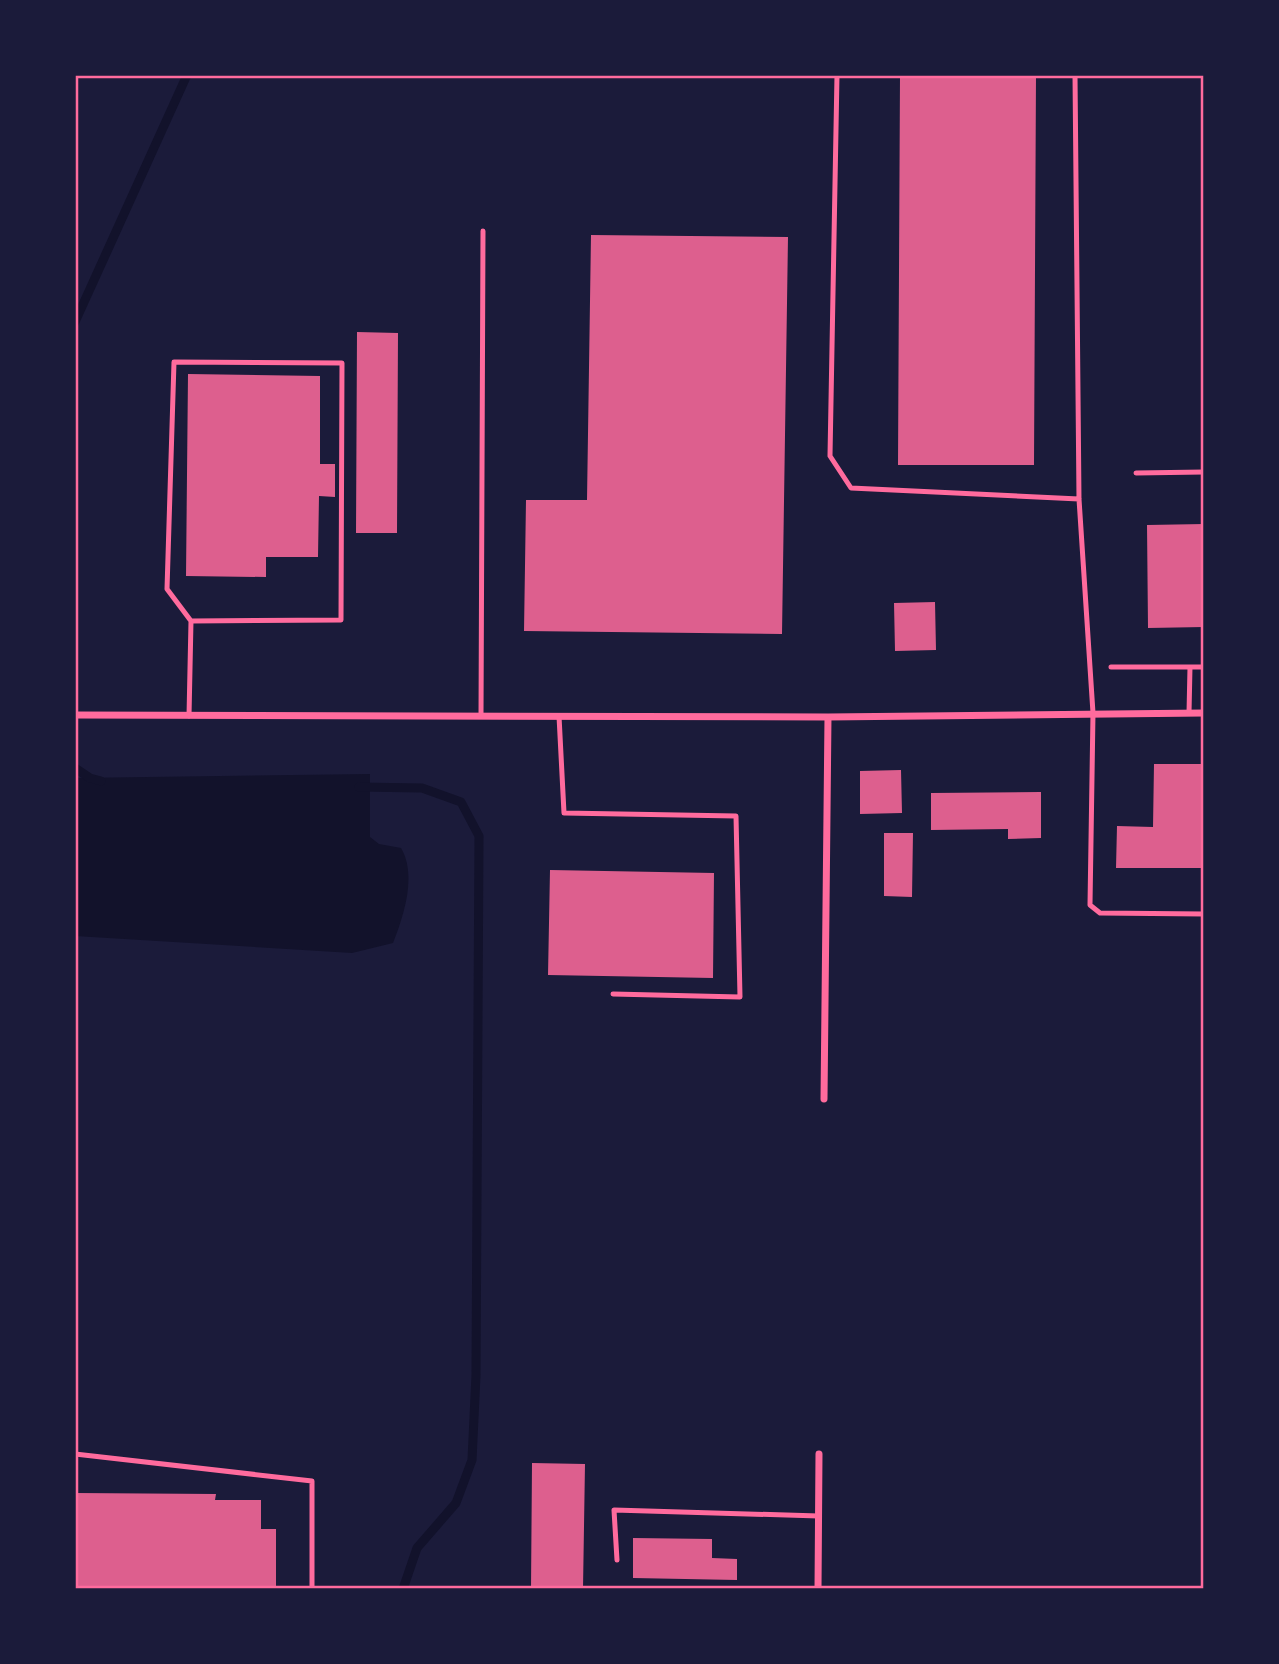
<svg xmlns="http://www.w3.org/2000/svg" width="1279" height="1664" font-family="Raleway,sans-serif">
	<rect width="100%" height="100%" fill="#1b1b3a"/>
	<!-- water -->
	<path fill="#12122b" d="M370,774V837L379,844L401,848C417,875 404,915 393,943L352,953L75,936V778Z"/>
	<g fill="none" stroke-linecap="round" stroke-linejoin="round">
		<!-- stream -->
		<path stroke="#12122b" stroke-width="9" d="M75,322L187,75
			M75,768L90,778L101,781
			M359,787L422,788L461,802L479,836L476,1375L472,1460L456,1503L417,1548L403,1589"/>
	</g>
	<!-- building -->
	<path fill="#dd5f8e" d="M900,75H1036L1034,465H898Z
		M591,235L788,237L782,634L524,631L526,500H587Z
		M357,332L398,333L397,533H356Z
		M188,374L320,376V464H335V497L319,496L318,557H266V577L186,576Z
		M1204,524V627L1148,628L1147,525Z
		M935,602L936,650L895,651L894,603Z
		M1154,764H1204V868H1116L1117,826L1153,827Z
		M901,770L902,813L860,814V771Z
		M1041,792V838L1008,839V829L931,830V793Z
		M884,833H913L912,897L884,896Z
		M550,870L714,873L713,978L548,975Z
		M532,1463L585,1464L583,1589H531Z
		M75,1493L216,1494L215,1500H261V1529H276V1589H75Z
		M633,1538L712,1539V1558L737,1559V1580L633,1578Z"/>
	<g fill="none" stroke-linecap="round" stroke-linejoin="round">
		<!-- service -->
		<path stroke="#ff6b9d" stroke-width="5" d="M837,75L830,456L851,488L1079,499
			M1075,75L1079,499L1093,713L1090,905L1100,913L1204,914
			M1136,473L1204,472
			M1111,667H1204
			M1189,713L1190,667
			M189,716L191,621L167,589L174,362L342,363L341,620L191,621
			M481,716L483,231
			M559,716L564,813L736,816L740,997L613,994
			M75,1454L312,1481V1589
			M617,1560L614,1510L819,1516"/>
		<!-- minor -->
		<path stroke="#ff6b9d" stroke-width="7" d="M75,715L828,717L1204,713
			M824,1099L828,717
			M818,1589L819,1454"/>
	</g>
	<!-- border -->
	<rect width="1279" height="1664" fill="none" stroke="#1b1b3a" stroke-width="154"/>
	<rect x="77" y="77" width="1125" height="1510" fill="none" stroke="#ff6b9d" stroke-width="2.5"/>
</svg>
